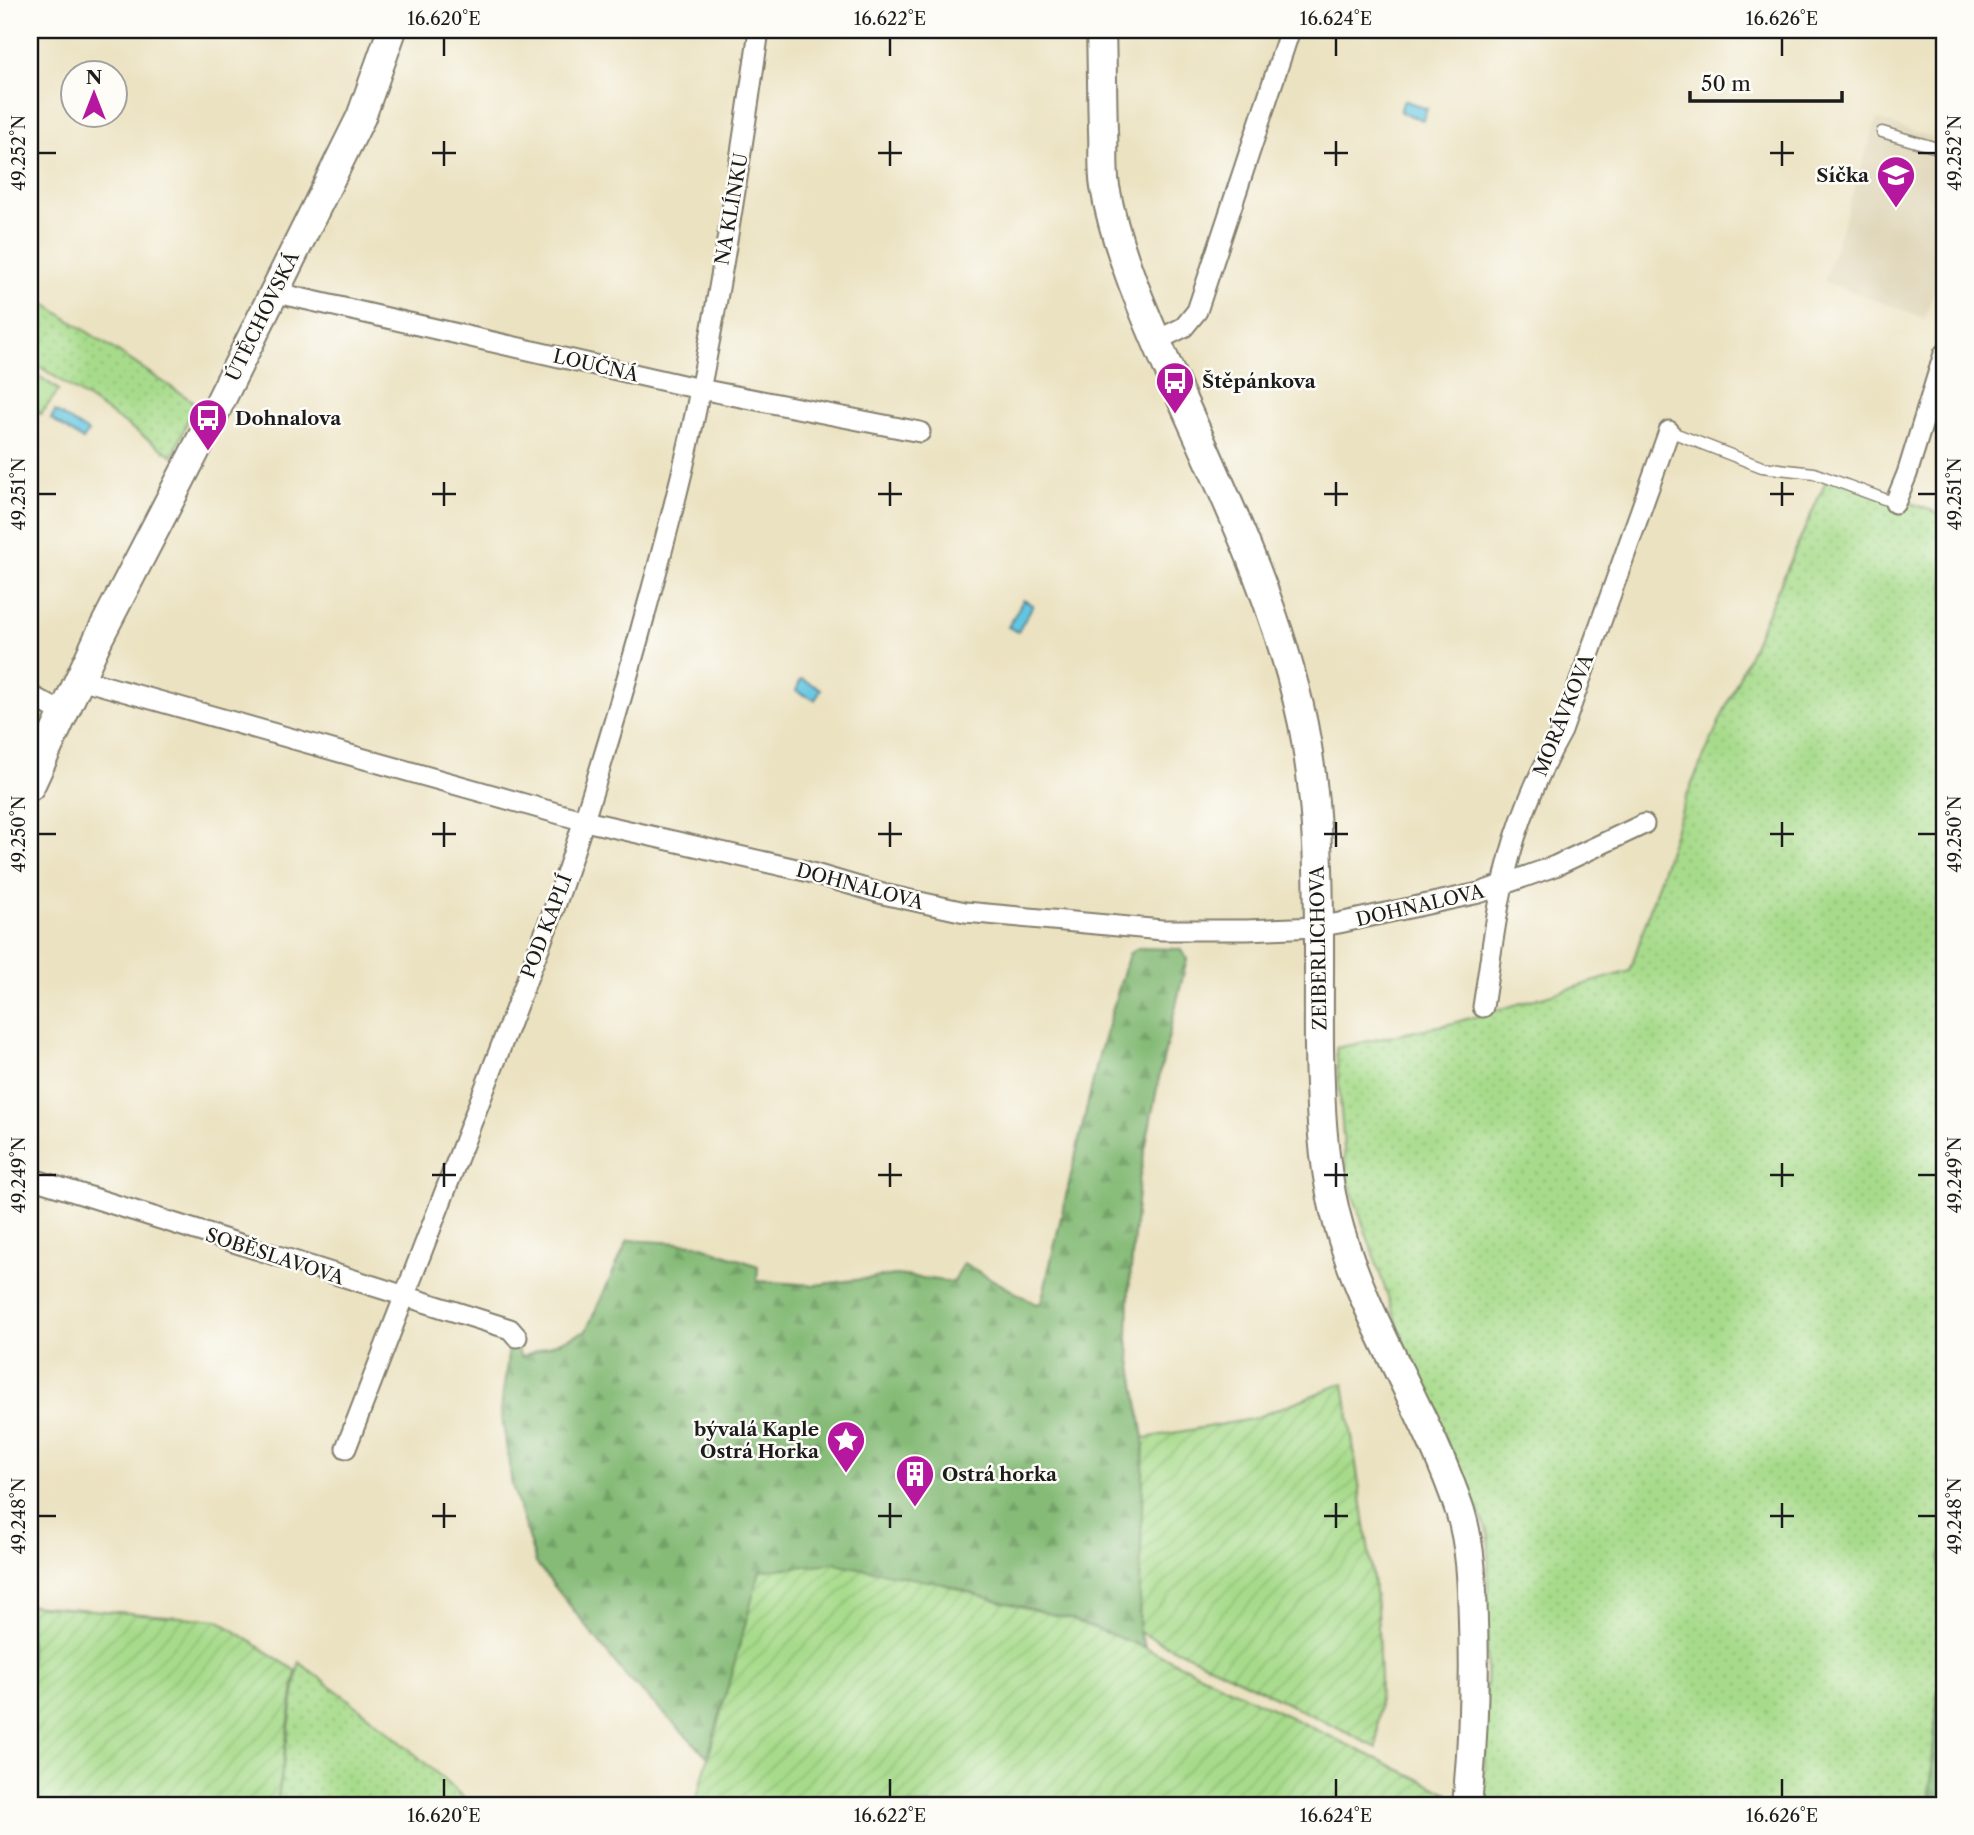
<svg xmlns="http://www.w3.org/2000/svg" width="1974" height="1835" font-family="'Libre Caslon Text',serif">
	<defs>
		<pattern id="grass-dots" width="8" height="8" patternUnits="userSpaceOnUse" patternTransform="scale(1.75)"><rect width="8" height="8" fill="#a7db8b"/><path d="M2 2h.1M6 6h.1" fill="none" stroke="#8fbb77" stroke-width="1.8" stroke-linecap="round"/></pattern>
		<pattern id="forest-firs" width="22" height="20" patternUnits="userSpaceOnUse" patternTransform="scale(1.75)"><rect width="22" height="20" fill="#85bb77"/><path d="M5 1l3.5 6h-7zM16 11l3.5 6h-7z" fill="#72a066"/></pattern>
		<pattern id="garden-furrows" width="10" height="10" patternUnits="userSpaceOnUse" patternTransform="scale(1.75)"><rect width="10" height="10" fill="#a7db8b"/><path d="M-1 1l2-2M0 10L10 0M9 11l2-2" fill="none" stroke="#8fbb77"/></pattern>
	</defs>
	<rect width="100%" height="100%" fill="#fdfcf7"/>
	<filter id="ink" filterUnits="userSpaceOnUse"><feTurbulence type="fractalNoise" baseFrequency=".0143" numOctaves="2"/><feDisplacementMap in="SourceGraphic" scale="14" xChannelSelector="R" yChannelSelector="G"/><feConvolveMatrix kernelMatrix="1 2 1 2 8 2 1 2 1" color-interpolation-filters="sRGB"/></filter>
	<filter id="wash" filterUnits="userSpaceOnUse"><feTurbulence type="fractalNoise" baseFrequency=".00686" numOctaves="4" result="noise"/><feDisplacementMap in="SourceGraphic" scale="28" xChannelSelector="R" yChannelSelector="G"/><feGaussianBlur stdDeviation="1.57" result="paint"/><feColorMatrix in="noise" values="0 0 0 0 0 0 0 0 0 0 0 0 0 0 0 0 0 1.4 0 .05"/><feComposite in="paint" operator="in"/></filter>
	<g filter="url(#wash)">
		<rect width="100%" height="100%" fill="#ebe2c1"/>
		<!-- built -->
		<path fill="#ddd3b4" d="M1877,119L1933,138L1927,155L1944,160V258L1925,318L1824,282Z"/>
		<!-- grass -->
		<path fill="url(#grass-dots)" stroke="#627c54" stroke-width="2" d="M30,294L195,403L173,456L30,360Z
			M1829,474L1944,515V1547L1940,1557L1944,1623V1687L1938,1691L1929,1805H1484L1489,1535L1411,1365L1346,1174L1336,1048L1453,1023L1630,971L1686,797Z
			M299,1662C361,1708 415,1751 471,1805H277Z"/>
		<!-- forest -->
		<path fill="url(#forest-firs)" stroke="#506c4a" stroke-width="2" d="M1138,948L1180,949L1187,959L1160,1073L1139,1180L1129,1291L1128,1342L1144,1438L1139,1632L1146,1648L1070,1619L983,1597L943,1584L761,1571L708,1757L625,1675L536,1563L512,1485L501,1410L509,1347L517,1348L521,1357L586,1331L628,1240L696,1244L758,1266L757,1281L814,1285L896,1275L954,1282L963,1263L1036,1304L1041,1303L1099,1055L1129,954Z
			M1944,1687V1805H1929L1938,1691Z"/>
		<!-- garden -->
		<path fill="url(#garden-furrows)" stroke="#627c54" stroke-width="2" d="M1344,1383L1377,1606L1380,1679L1377,1748L1263,1691L1139,1632L1144,1438L1252,1419Z
			M833,1563L943,1584L983,1597L1070,1619L1146,1648L1448,1793V1805H695L760,1571Z
			M30,1605L218,1620L296,1671L277,1805H30Z"/>
		<!-- pitch -->
		<path fill="#a7db8b" stroke="#627c54" stroke-width="2" d="M30,370L59,390L41,414L30,406Z"/>
		<!-- water -->
		<path fill="#63c6e1" stroke="#40717e" stroke-width="2" d="M1404,100L1427,109L1423,120L1400,112Z
			M55,411L88,432L83,440L51,419Z
			M1023,600L1033,605L1018,632L1008,627Z
			M801,679L821,689L815,700L796,691Z"/>
	</g>
	<g filter="url(#ink)">
		<g fill="none" stroke-linecap="round" stroke-linejoin="round">
			<!-- lane casing -->
			<g stroke="#847f6e" stroke-width="13">
				<path id="lane" d="M1882,132L1944,150
					M1669,431L1762,467L1814,473L1895,503"/>
			</g>
			<!-- street casing -->
			<g stroke="#847f6e" stroke-width="23">
				<path id="street" d="M273,292L700,389L920,432
					M1156,341L1184,327L1197,311L1290,30
					M1895,503L1907,474L1944,354
					M80,679L585,821L805,871L883,894L965,912L1162,930H1247L1317,927L1339,923L1479,893L1555,866L1644,824
					M30,695L65,714
					M1483,1007C1492,950 1498,893 1515,838C1527,801 1543,765 1562,731L1669,431
					M30,1178L510,1329L517,1337
					M346,1448L554,909C586,819 613,728 639,636C661,555 684,473 700,390C724,271 742,150 759,30"/>
			</g>
			<!-- secondary casing -->
			<g stroke="#847f6e" stroke-width="32">
				<path id="secondary" d="M1101,30C1102,64 1102,98 1103,131C1104,150 1102,169 1105,187C1117,256 1152,331 1180,395C1228,502 1279,609 1303,724C1324,830 1318,940 1319,1047C1320,1102 1322,1159 1335,1212C1361,1317 1426,1408 1460,1511C1471,1546 1472,1584 1473,1621C1475,1682 1473,1744 1467,1805
					M30,786L99,637L203,436L361,117L392,30"/>
			</g>
			<!-- lane -->
			<use href="#lane" stroke="#fff" stroke-width="10"/>
			<!-- street -->
			<use href="#street" stroke="#fff" stroke-width="19"/>
			<!-- secondary -->
			<use href="#secondary" stroke="#fff" stroke-width="28"/>
		</g>
	</g>
	<!-- ticks -->
	<path fill="none" stroke="#1c1c1c" stroke-width="2.5" d="M444,38V56M890,38V56M1336,38V56M1782,38V56M444,141V166M890,141V166M1336,141V166M1782,141V166M38,153H56M432,153H456M878,153H902M1324,153H1348M1770,153H1794M1918,153H1936M444,482V506M890,482V506M1336,482V506M1782,482V506M38,494H56M432,494H456M878,494H902M1324,494H1348M1770,494H1794M1918,494H1936M444,822V847M890,822V847M1336,822V847M1782,822V847M38,834H56M432,834H456M878,834H902M1324,834H1348M1770,834H1794M1918,834H1936M444,1163V1187M890,1163V1187M1336,1163V1187M1782,1163V1187M38,1175H56M432,1175H456M878,1175H902M1324,1175H1348M1770,1175H1794M1918,1175H1936M444,1503V1528M890,1503V1528M1336,1503V1528M1782,1503V1528M38,1516H56M432,1516H456M878,1516H902M1324,1516H1348M1770,1516H1794M1918,1516H1936M444,1779V1797M890,1779V1797M1336,1779V1797M1782,1779V1797"/>
	<!-- icons -->
	<defs>
		<g id="school-pin" transform="scale(2.0125)"><path d="M0 17L-7.5 6A9.5 9.5 0 1 1 7.5 6Z" fill="#b5179e" stroke="#fdfcf7"/><path d="M0-5L7-2L0 1L-7-2ZM-4 1L0 2.5L4 1V4Q0 6-4 4Z" fill="#fff"/></g>
		<g id="bus-pin" transform="scale(2.0125)"><path d="M0 17L-7.5 6A9.5 9.5 0 1 1 7.5 6Z" fill="#b5179e" stroke="#fdfcf7"/><path d="M-5-6H5V4H4V6H2V4H-2V6H-4V4H-5ZM-3.5-4V0h7V-4ZM-3.5 1.2v1.5H-2V1.2ZM2 1.2v1.5H3.5V1.2Z" fill="#fff"/></g>
		<g id="sight-pin" transform="scale(2.0125)"><path d="M0 17L-7.5 6A9.5 9.5 0 1 1 7.5 6Z" fill="#b5179e" stroke="#fdfcf7"/><path d="M0-6L1.8-2.2L6-1.7L2.9 1.2L3.7 5.4L0 3.3L-3.7 5.4L-2.9 1.2L-6-1.7L-1.8-2.2Z" fill="#fff"/></g>
		<g id="building-pin" transform="scale(2.0125)"><path d="M0 17L-7.5 6A9.5 9.5 0 1 1 7.5 6Z" fill="#b5179e" stroke="#fdfcf7"/><path d="M-4-6H4V6H1V3H-1V6H-4ZM-2.5-4.3h1.7v1.8h-1.7ZM.8-4.3h1.7v1.8H.8ZM-2.5-1h1.7V.8h-1.7ZM.8-1h1.7V.8H.8Z" fill="#fff"/></g>
	</defs>
	<g fill-rule="evenodd">
		<use href="#school-pin" x="1896" y="175"/>
		<use href="#bus-pin" x="1175" y="381"/>
		<use href="#bus-pin" x="208" y="418"/>
		<use href="#sight-pin" x="846" y="1440"/>
		<use href="#building-pin" x="915" y="1474"/>
	</g>
	<g text-anchor="middle" stroke-width="5" stroke-linejoin="round" paint-order="stroke">
		<!-- poi labels -->
		<g font-size="19" font-weight="bold" fill="#1c1c1c" stroke="#fdfcf7" text-anchor="start">
			<text x="1869" y="182" text-anchor="end">Síčka</text>
			<text x="1202" y="388">Štěpánkova</text>
			<text x="235" y="425">Dohnalova</text>
			<text x="819" y="1436" text-anchor="end">bývalá Kaple<tspan x="819" dy="22">Ostrá Horka</tspan></text>
			<text x="942" y="1481">Ostrá horka</text>
		</g>
		<!-- street labels -->
		<g font-size="19" fill="#1c1c1c" stroke="#fdfcf7">
			<text transform="translate(731 209) rotate(-80)" y="7">NA KLÍNKU</text>
			<text transform="translate(262 316) rotate(-64)" y="7">ÚTĚCHOVSKÁ</text>
			<text transform="translate(596 365) rotate(13)" y="7">LOUČNÁ</text>
			<text transform="translate(1563 715) rotate(-68)" y="7">MORÁVKOVA</text>
			<text transform="translate(860 886) rotate(15)" y="7">DOHNALOVA</text>
			<text transform="translate(1420 905) rotate(-13)" y="7">DOHNALOVA</text>
			<text transform="translate(546 926) rotate(-69)" y="7">POD KAPLÍ</text>
			<text transform="translate(1318 948) rotate(-91)" y="7">ZEIBERLICHOVA</text>
			<text transform="translate(275 1256) rotate(18)" y="7">SOBĚSLAVOVA</text>
		</g>
	</g>
	<!-- margin -->
	<rect width="1974" height="1835" fill="none" stroke="#fdfcf7" stroke-width="77"/>
	<!-- north arrow -->
	<g transform="translate(94 94)"><circle r="33" fill="#fdfcf7" stroke="#a3a29f" stroke-width="2"/>
	<path d="M0-5L12 26L0 18L-12 26Z" fill="#b5179e"/>
	<text y="-10" font-size="19" font-weight="bold" text-anchor="middle" fill="#1c1c1c">N</text>
	</g>
	<!-- scale -->
	<path d="M1690 91v10h152v-10" fill="none" stroke="#1c1c1c" stroke-width="3.5"/>
	<text x="1701" y="91" font-size="21" fill="#1c1c1c" stroke="#fdfcf7" stroke-width="5" paint-order="stroke">50 m</text>
	<rect x="38" y="38" width="1898" height="1759" fill="none" stroke="#1c1c1c" stroke-width="2.5"/>
	<g font-size="18" text-anchor="middle" fill="#1c1c1c">
		<text x="444" y="25">16.620°E</text>
		<text x="890" y="25">16.622°E</text>
		<text x="1336" y="25">16.624°E</text>
		<text x="1782" y="25">16.626°E</text>
		<text transform="translate(19 153) rotate(-90)" y="6">49.252°N</text>
		<text transform="translate(1955 153) rotate(-90)" y="6">49.252°N</text>
		<text transform="translate(19 494) rotate(-90)" y="6">49.251°N</text>
		<text transform="translate(1955 494) rotate(-90)" y="6">49.251°N</text>
		<text transform="translate(19 834) rotate(-90)" y="6">49.250°N</text>
		<text transform="translate(1955 834) rotate(-90)" y="6">49.250°N</text>
		<text transform="translate(19 1175) rotate(-90)" y="6">49.249°N</text>
		<text transform="translate(1955 1175) rotate(-90)" y="6">49.249°N</text>
		<text transform="translate(19 1516) rotate(-90)" y="6">49.248°N</text>
		<text transform="translate(1955 1516) rotate(-90)" y="6">49.248°N</text>
		<text x="444" y="1822">16.620°E</text>
		<text x="890" y="1822">16.622°E</text>
		<text x="1336" y="1822">16.624°E</text>
		<text x="1782" y="1822">16.626°E</text>
	</g>
</svg>
